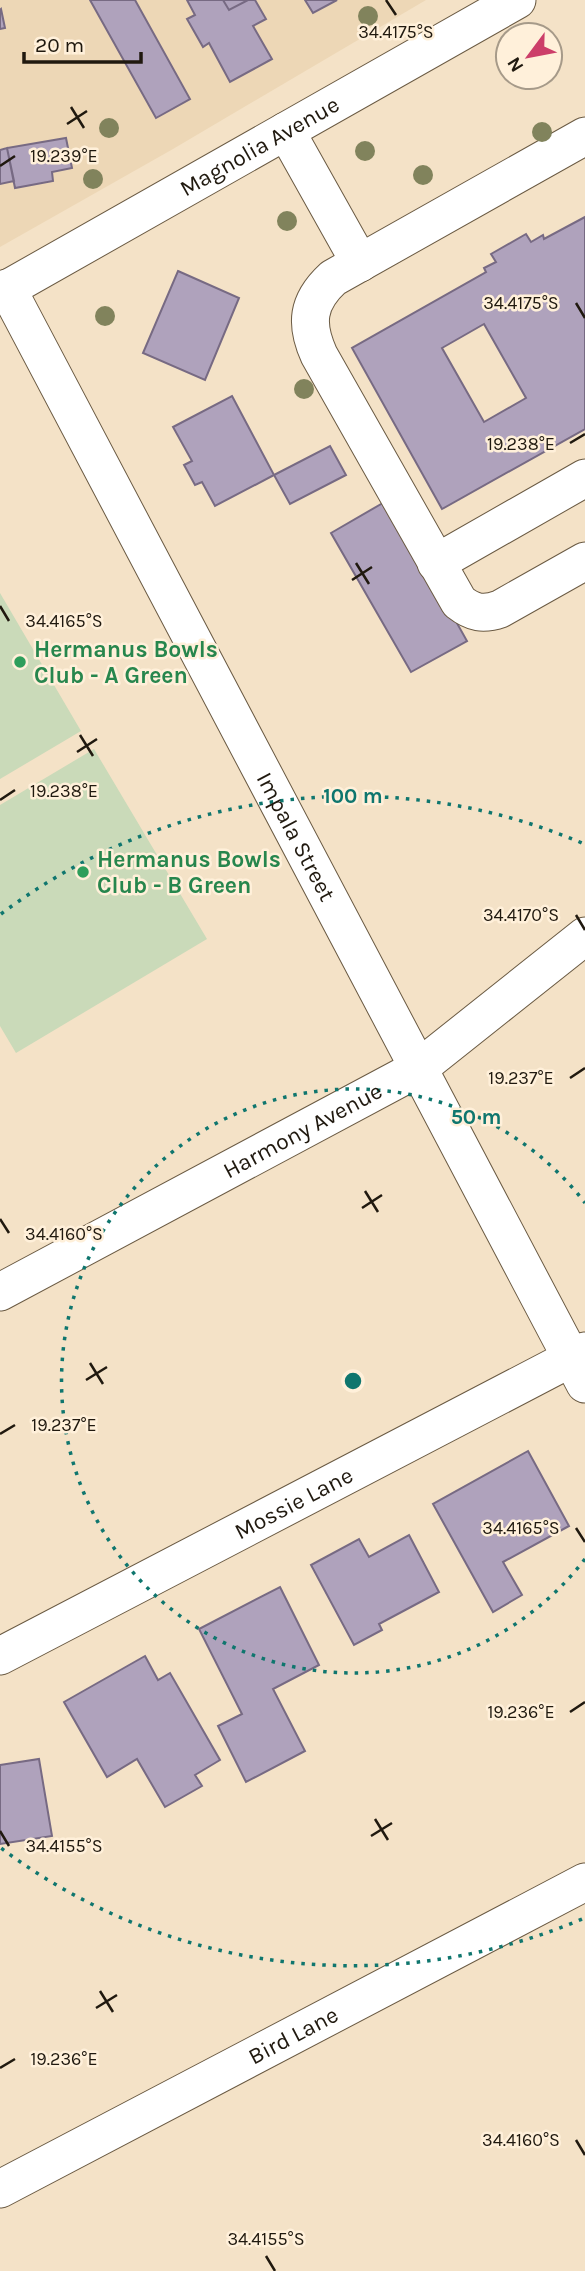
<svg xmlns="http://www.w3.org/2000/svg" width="585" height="2271" font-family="Karla,sans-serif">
	<rect width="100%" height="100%" fill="#f4e2c7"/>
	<!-- built -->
	<path fill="#edd7b6" d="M0,0H426L173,149L0,247Z"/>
	<!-- green -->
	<path fill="#cadab9" d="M0,593L81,731L0,779Z
		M94,749L207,939L16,1053L0,1026V805Z"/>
	<!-- building -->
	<path fill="#afa2bc" stroke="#776a83" stroke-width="2" fill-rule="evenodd" d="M90,0H135L190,99L156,118Z
		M187,0H223L229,10L248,0H255L266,19L253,26L272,59L230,82L209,43L203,47L187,19L195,15Z
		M223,0H248L229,10Z
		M305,0H337L313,13Z
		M1,9L5,28L0,29V10Z
		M66,138L72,168L52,172L53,181L15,188L7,148Z
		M7,148L14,181L0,184V150Z
		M585,217V429L442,509L352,348L486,272L484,268L496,262L491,254L526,234L531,242L543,235L544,239ZM484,324L526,398L484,422L442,348Z
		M178,271L239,298L205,380L143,353Z
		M232,396L274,475L215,506L202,482L195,485L184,465L192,461L173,427Z
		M330,446L346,475L290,504L274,475Z
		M388,500L467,641L411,672L331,533Z
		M528,1451L569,1526L503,1562L522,1595L493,1612L433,1504Z
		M409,1535L439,1592L379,1624L382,1630L354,1645L311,1565L359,1539L369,1557Z
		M280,1587L319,1665L273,1689L305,1751L246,1782L218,1726L242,1714L199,1629Z
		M145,1656L158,1680L170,1673L220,1760L195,1775L202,1786L165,1807L137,1759L107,1777L64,1702Z
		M39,1759L52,1836L0,1844V1765Z"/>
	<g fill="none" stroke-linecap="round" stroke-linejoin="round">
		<!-- minor casing -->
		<g stroke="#6a5a43" stroke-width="39">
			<g id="minor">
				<path d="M286,131L360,263"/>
				<path d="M585,136L333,278C307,302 305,324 319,355L459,602C473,613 483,615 500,609L585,561"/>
				<path id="s1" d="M7,288L585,1384"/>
				<path id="s2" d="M0,293L517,0"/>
				<path d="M436,563L585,478"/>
				<path id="s3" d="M0,1292L419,1068L585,936"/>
				<path id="s4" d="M0,1656L585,1351"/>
				<path id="s5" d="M0,2189L585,1882"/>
			</g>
		</g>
		<!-- minor -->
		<use href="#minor" stroke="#fff" stroke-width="37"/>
	</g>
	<!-- trees -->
	<g fill="#81835c">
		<circle cx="368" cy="16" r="10"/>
		<circle cx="109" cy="128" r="10"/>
		<circle cx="542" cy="132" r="10"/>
		<circle cx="365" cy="151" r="10"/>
		<circle cx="423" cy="175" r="10"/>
		<circle cx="93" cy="179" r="10"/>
		<circle cx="287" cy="221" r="10"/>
		<circle cx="105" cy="316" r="10"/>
		<circle cx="304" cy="389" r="10"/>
	</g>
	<!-- ticks -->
	<path fill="none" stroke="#20190f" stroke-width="2.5" d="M386,0L396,15M71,107L84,128M67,124L87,111M0,166L15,156M576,303L585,318M570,443L585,434M356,563L369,584M352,580L372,567M0,606L9,621M80,735L93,756M77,752L97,739M0,800L15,790M576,915L585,930M570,1078L585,1068M365,1191L378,1212M362,1208L382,1195M0,1219L9,1233M90,1363L103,1384M86,1380L107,1367M0,1434L15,1425M576,1528L585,1542M570,1712L585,1702M375,1819L388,1840M0,1831L9,1846M371,1836L392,1823M100,1991L113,2012M96,2008L117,1995M0,2068L15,2059M576,2140L585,2155M266,2256L275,2271"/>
	<!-- distance rings -->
	<g fill="none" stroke="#0f766e" stroke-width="3.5" stroke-dasharray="3.5 7">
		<path d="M585 1559A292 292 0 1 1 585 1203"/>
		<path d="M582 1919A585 585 0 0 1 1 1848M1 914A585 585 0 0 1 582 843"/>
	</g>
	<!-- markers -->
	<g fill="#2e9e5b" stroke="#fff0da" stroke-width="2.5">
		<circle cx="20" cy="662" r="7"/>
		<circle cx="83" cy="872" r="7"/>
	</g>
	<g text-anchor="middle" stroke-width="5" stroke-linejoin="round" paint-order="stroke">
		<!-- street labels -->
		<g font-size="23" fill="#20190f" stroke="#fff0da">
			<text dy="8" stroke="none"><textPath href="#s2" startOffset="298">Magnolia Avenue</textPath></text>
			<text dy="8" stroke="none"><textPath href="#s1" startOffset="620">Impala Street</textPath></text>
			<text dy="8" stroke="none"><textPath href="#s3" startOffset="343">Harmony Avenue</textPath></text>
			<text dy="8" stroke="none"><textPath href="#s4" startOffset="331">Mossie Lane</textPath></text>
			<text dy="8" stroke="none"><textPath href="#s5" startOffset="331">Bird Lane</textPath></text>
		</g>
		<!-- leisure labels -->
		<g font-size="23" font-weight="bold" fill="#27864d" stroke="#fff0da" text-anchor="start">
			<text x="34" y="657">Hermanus Bowls<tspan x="34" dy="26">Club - A Green</tspan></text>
			<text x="97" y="867">Hermanus Bowls<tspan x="97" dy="26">Club - B Green</tspan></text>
		</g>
	</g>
	<g font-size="18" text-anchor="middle" fill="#20190f" stroke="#fff0da" stroke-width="5" stroke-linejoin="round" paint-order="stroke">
		<text x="396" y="38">34.4175°S</text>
		<text x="64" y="162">19.239°E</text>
		<text x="521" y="309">34.4175°S</text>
		<text x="521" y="450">19.238°E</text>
		<text x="64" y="627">34.4165°S</text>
		<text x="64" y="797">19.238°E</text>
		<text x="521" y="921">34.4170°S</text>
		<text x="521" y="1084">19.237°E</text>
		<text x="64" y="1240">34.4160°S</text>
		<text x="64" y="1431">19.237°E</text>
		<text x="521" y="1534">34.4165°S</text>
		<text x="521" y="1718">19.236°E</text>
		<text x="64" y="1852">34.4155°S</text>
		<text x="64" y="2065">19.236°E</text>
		<text x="521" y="2146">34.4160°S</text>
		<text x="266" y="2245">34.4155°S</text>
	</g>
	<circle cx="353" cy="1381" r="10" fill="#0f766e" stroke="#fff0da" stroke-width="3.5"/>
	<g font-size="21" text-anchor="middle" font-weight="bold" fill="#0f766e" stroke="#fff0da" stroke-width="5" stroke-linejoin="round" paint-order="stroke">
		<text x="353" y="803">100 m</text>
		<text x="476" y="1124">50 m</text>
	</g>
	<!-- north arrow -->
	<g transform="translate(529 56) rotate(238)"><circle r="33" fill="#fff0da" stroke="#a69a89" stroke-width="2"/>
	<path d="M0-5L12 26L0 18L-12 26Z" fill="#cc3e69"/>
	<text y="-10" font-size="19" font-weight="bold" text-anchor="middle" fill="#20190f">N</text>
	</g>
	<!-- scale -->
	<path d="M24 52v10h117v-10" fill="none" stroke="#20190f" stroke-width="3.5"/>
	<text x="35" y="52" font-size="21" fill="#20190f" stroke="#fff0da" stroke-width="5" paint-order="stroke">20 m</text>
</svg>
